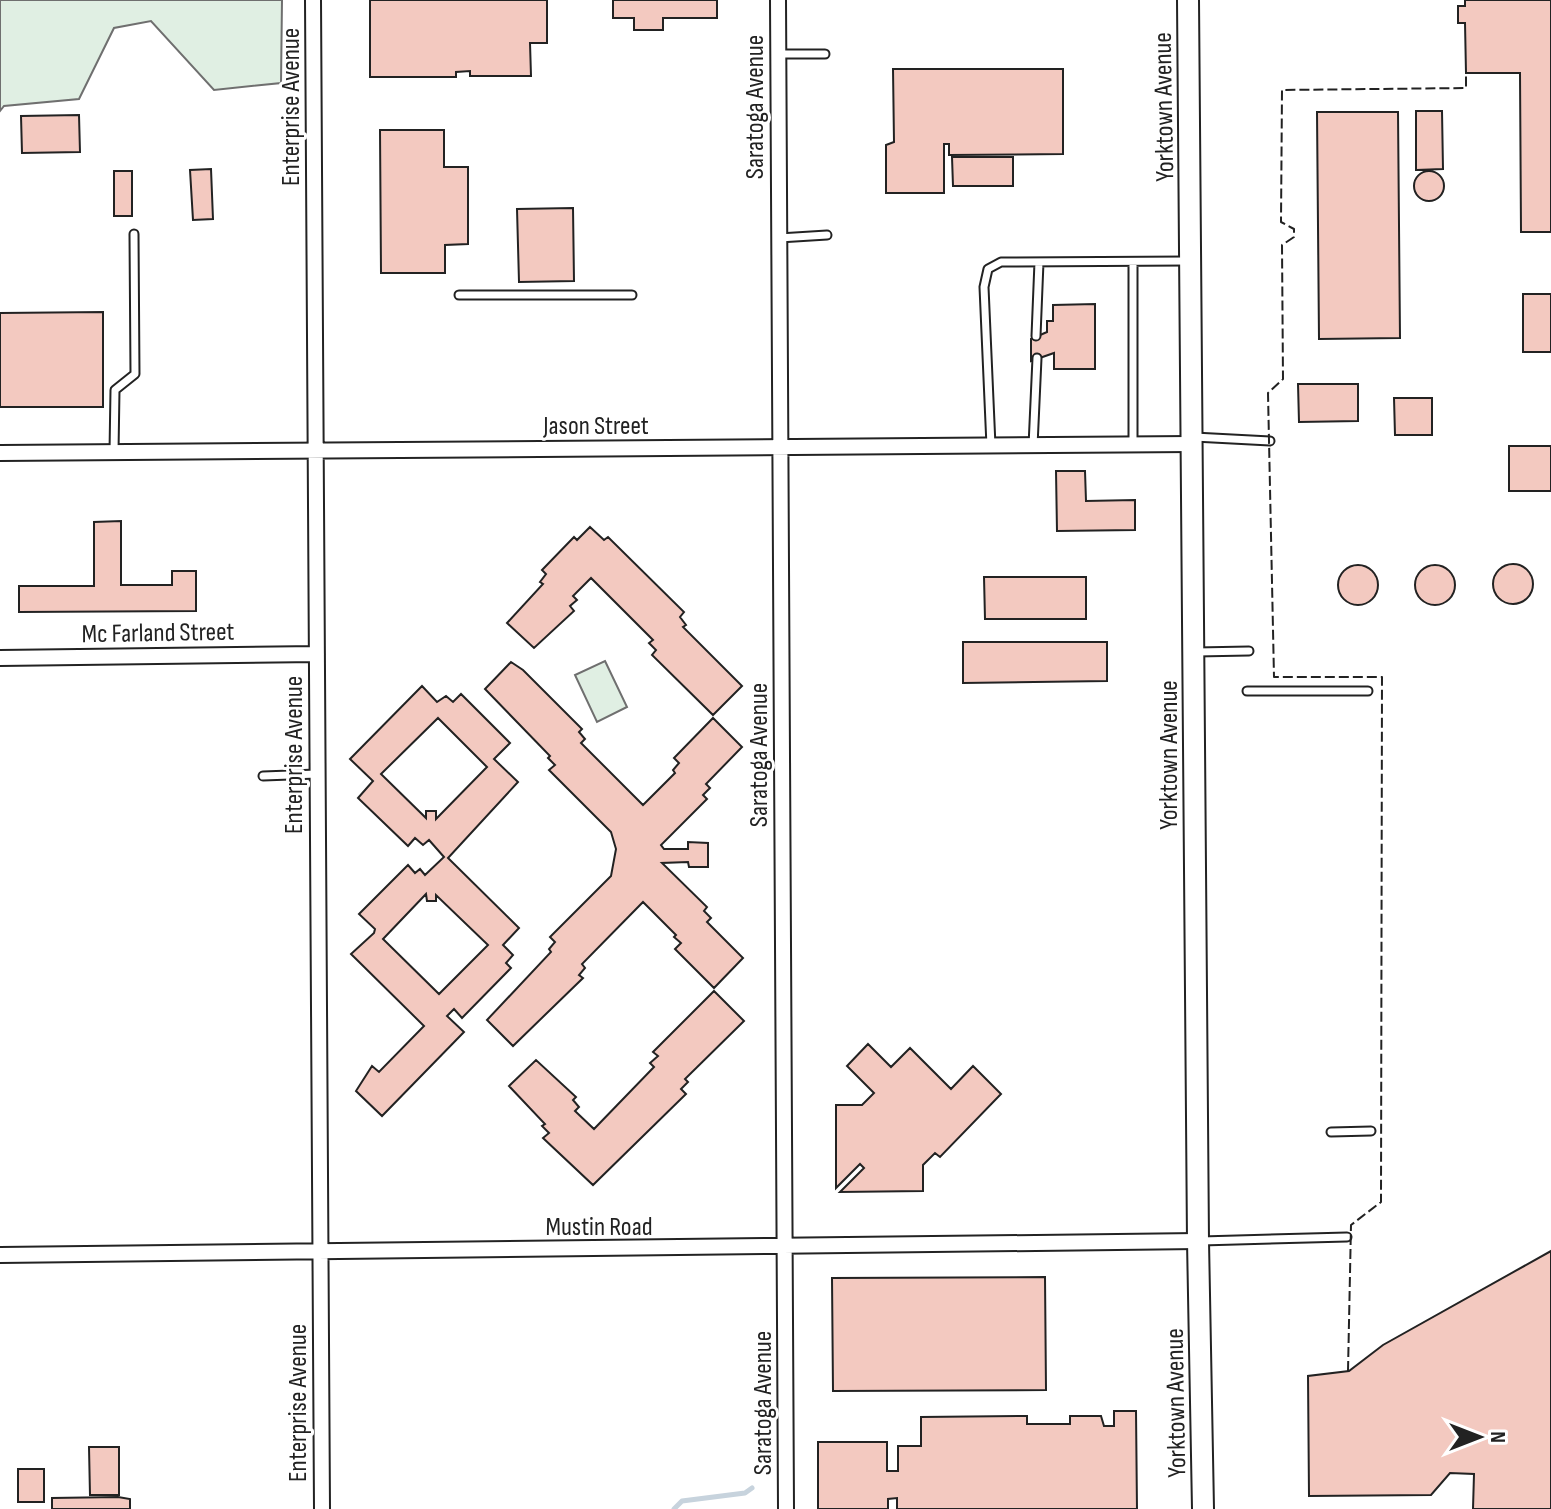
<svg xmlns="http://www.w3.org/2000/svg" width="1551" height="1509" font-family="'Sofia Sans Condensed',sans-serif">
	<rect width="100%" height="100%" fill="#fff"/>
	<!-- green -->
	<path fill="#e0efe3" stroke="#6f6f6f" stroke-width="2" d="M0,0H282L281,83L214,90L151,21L114,28L79,99L4,106L0,111Z
		M605,661L627,707L597,722L575,675Z"/>
	<g fill="none" stroke-linecap="round" stroke-linejoin="round">
		<!-- stream -->
		<path stroke="#c7d3dd" stroke-width="5" d="M674,1509L682,1501L745,1493L752,1488"/>
	</g>
	<!-- building -->
	<path fill="#f3c9c0" stroke="#222" stroke-width="2" fill-rule="evenodd" d="M370,0H547V43H530L531,76H470V71L456,72V77H370Z
		M613,0H717V18H663V30H634V18H613Z
		M1465,0H1551V232H1521L1520,73H1466L1465,23H1458V6H1465Z
		M893,69H1063V154L949,155V144H944V193H886V145L894,142Z
		M1416,111H1442L1443,169L1416,170Z
		M1317,112H1398L1400,338L1319,339Z
		M79,115L80,152L22,153L21,116Z
		M380,130H444V167H468V244L445,245V273H381Z
		M952,157H1013V186H953Z
		M211,169L213,219L193,220L190,170Z
		M114,171H132V216H114Z
		M1414 186a15 15 0 1 1 30 0a15 15 0 1 1-30 0Z
		M573,208L574,281L519,282L517,209Z
		M1523,294H1551V352H1523Z
		M1095,304V369H1054V353L1031,361V339L1047,332V321H1053V305Z
		M103,312V407H0V313Z
		M1298,384H1358V421L1299,422Z
		M1394,398H1432V435H1395Z
		M1509,446H1551V491H1509Z
		M1056,471H1085L1086,501L1135,500V530L1057,531Z
		M121,521V585H172V571H196V611L19,612V586H94V522Z
		M590,527L604,540L608,537L684,612L680,617L686,625L683,627L742,686L713,715L652,655L656,650L649,643L653,640L591,578L573,596L577,600L570,606L574,611L534,648L507,623L543,584L540,582L546,574L542,570L574,537L577,540Z
		M1493 584a20 20 0 1 1 40 0a20 20 0 1 1-40 0Z
		M1415 585a20 20 0 1 1 40 0a20 20 0 1 1-40 0Z
		M1338 585a20 20 0 1 1 40 0a20 20 0 1 1-40 0Z
		M984,577H1086V619H985Z
		M963,642H1107V681L963,683Z
		M511,662L523,670L582,729L579,732L585,739L581,743L643,805L675,773L673,770L679,763L674,758L713,718L742,747L706,784L710,788L703,795L707,799L661,845L664,849H688V842L708,843V867H689L688,862L662,863L707,907L704,911L711,918L707,922L743,958L714,988L675,949L681,943L674,937L676,935L643,902L582,964L585,968L579,975L583,978L513,1046L487,1020L551,952L549,949L555,942L550,937L611,876L616,849L611,832L549,770L555,765L548,758L550,756L485,689Z
		M422,686L437,702L446,696L453,702L461,694L510,743L494,759L518,782L448,858L519,928L503,945L513,955L506,963L511,968L462,1018L454,1009L447,1016L464,1032L382,1116L356,1091L372,1066L379,1072L424,1026L351,954L374,933L375,929L359,914L408,865L415,873L420,869L425,875L444,857L429,840L423,845L415,838L408,846L358,798L373,781L350,759ZM438,718L487,767L436,819V811H426V818L381,774ZM426,894L427,901H436V895L488,945L439,994L383,939Z
		M714,991L744,1021L685,1079L688,1082L681,1089L686,1094L593,1185L543,1138L549,1133L542,1126L545,1124L509,1086L536,1060L576,1097L573,1100L579,1107L575,1111L594,1129L654,1067L650,1063L658,1056L653,1052Z
		M868,1044L891,1067L910,1048L951,1089L973,1066L1001,1094L940,1157L935,1153L923,1165V1191L840,1192L864,1168L860,1164L836,1188V1105H862L874,1093L847,1066Z
		M1551,1251V1509H1473L1474,1474L1450,1473L1431,1495L1309,1496L1308,1376L1349,1371L1383,1345Z
		M1045,1277L1046,1390L833,1391L832,1278Z
		M1114,1411H1136L1137,1509H897V1498L888,1499V1509H818V1442H887V1471H898V1446H921V1417L1027,1416V1424H1070V1416H1101L1104,1426H1114Z
		M89,1447H119V1495H90Z
		M18,1469H44V1502H18Z
		M118,1497L130,1499V1509H52V1498Z"/>
	<g fill="none" stroke-linecap="round" stroke-linejoin="round">
		<!-- service casing -->
		<g stroke="#222" stroke-width="11">
			<path id="service" d="M779,54H825
				M779,238L827,235
				M1133,262V444
				M459,295H632
				M1036,336L1039,262
				M1194,437L1270,441
				M991,446L984,287L988,269L1001,262L1187,261
				M1033,446L1037,358
				M114,452L115,390L135,374L134,234
				M1196,652L1249,651
				M1247,691H1368
				M263,776L317,774
				M1331,1132L1371,1131
				M1201,1241L1347,1237"/>
		</g>
		<!-- minor casing -->
		<g stroke="#222" stroke-width="18">
			<path id="minor" d="M313,0L322,1509
				M778,0L786,1509
				M0,453L1192,444
				M0,658L317,654
				M0,1255L1198,1241"/>
		</g>
		<!-- secondary casing -->
		<g stroke="#222" stroke-width="24">
			<path id="secondary" d="M1188,0L1198,1241L1203,1509"/>
		</g>
		<!-- service -->
		<use href="#service" stroke="#fff" stroke-width="7"/>
		<!-- minor -->
		<use href="#minor" stroke="#fff" stroke-width="14"/>
		<!-- secondary -->
		<use href="#secondary" stroke="#fff" stroke-width="20"/>
		<!-- fence -->
		<path stroke="#222" stroke-width="2" stroke-dasharray="10 4" stroke-linecap="butt" d="M1348,1371L1351,1225L1381,1202L1382,677H1274L1268,393L1283,379L1282,245L1294,237V229L1281,222L1282,90L1466,88V73"/>
	</g>
	<g text-anchor="middle" stroke-width="6" stroke-linejoin="round" paint-order="stroke">
		<!-- street labels -->
		<g font-size="26" fill="#222" stroke="#fff">
			<text transform="translate(290 107) rotate(-90)" y="9">Enterprise Avenue</text>
			<text transform="translate(754 107) rotate(-90)" y="9">Saratoga Avenue</text>
			<text transform="translate(1163 107) rotate(-91)" y="9">Yorktown Avenue</text>
			<text x="596" y="434">Jason Street</text>
			<text transform="translate(158 632) rotate(-1)" y="9">Mc Farland Street</text>
			<text transform="translate(293 755) rotate(-90)" y="9">Enterprise Avenue</text>
			<text transform="translate(758 755) rotate(-90)" y="9">Saratoga Avenue</text>
			<text transform="translate(1168 755) rotate(-90)" y="9">Yorktown Avenue</text>
			<text x="599" y="1235">Mustin Road</text>
			<text transform="translate(297 1403) rotate(-90)" y="9">Enterprise Avenue</text>
			<text transform="translate(762 1403) rotate(-90)" y="9">Saratoga Avenue</text>
			<text transform="translate(1175 1403) rotate(-91)" y="9">Yorktown Avenue</text>
		</g>
	</g>
	<!-- north arrow -->
	<g transform="translate(1479 1437) rotate(90)" stroke="#ffffff" stroke-width="6" paint-order="stroke">
	<path d="M0-6L14 30L0 20L-14 30Z" fill="#222222"/>
	<text y="-12" font-size="22" font-weight="bold" text-anchor="middle" fill="#222222">N</text>
	</g>
</svg>
